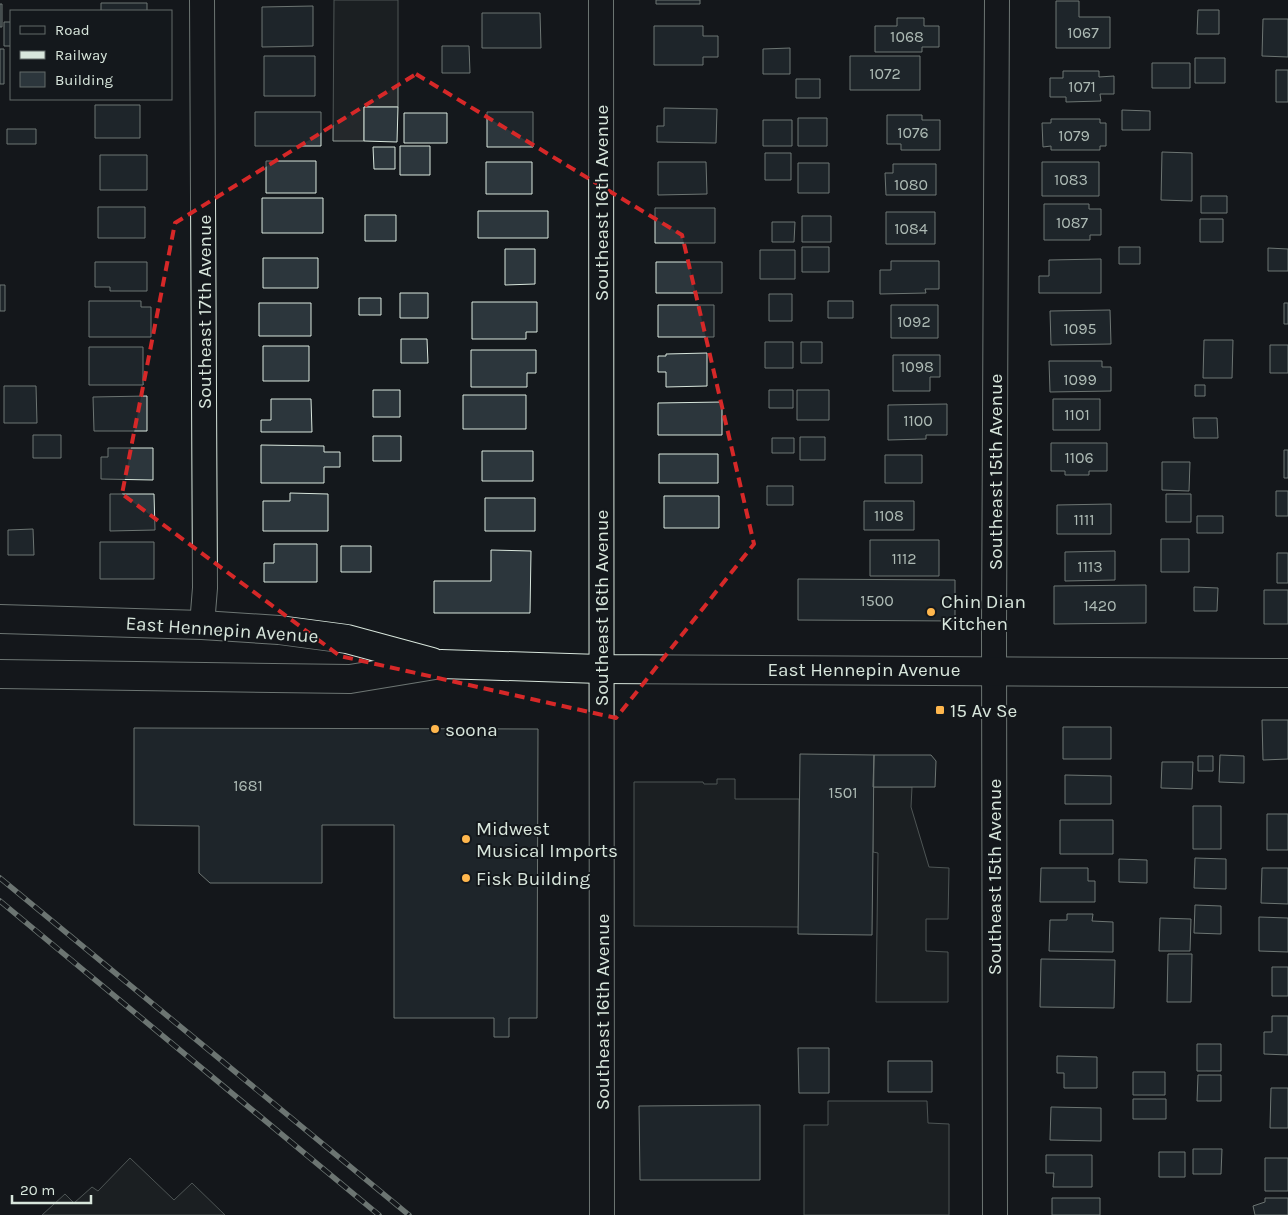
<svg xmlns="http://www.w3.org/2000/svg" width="1288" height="1215" font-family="Karla,sans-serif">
	<rect width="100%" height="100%" fill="#14181c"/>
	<!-- parking -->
	<path fill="#24282b" stroke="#939e99" d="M334,0H398V107H364V141H333Z
		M717,779H735V799H799V927L634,926V782H703L704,784H717Z
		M873,787H912L911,807L929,867L949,868L948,919H926V951L948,952V1002H876L878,853L873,852Z
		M828,1101H927L928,1123L949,1124V1215H804V1125H828Z
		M130,1158L174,1200L192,1183L225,1215H42L65,1194L74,1203L92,1187L98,1191Z"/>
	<!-- building -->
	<path fill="#2c363c" stroke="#d8e6dc" d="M656,0H700V4H656Z
		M1056,1H1079V17H1110V48H1056Z
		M101,3H147V11H101Z
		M0,4H2V27H0Z
		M313,6V46L262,47V7Z
		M1198,10H1219V34H1197Z
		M482,13H540L541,48H482Z
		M897,18H924V26H939V47H922V52H875V26H897Z
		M1263,19H1288V57L1262,56Z
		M4,22H11V46H4Z
		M654,26H703V36H718V57H703V65H654Z
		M442,46H469L470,73H442Z
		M790,48V74H763V49Z
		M0,49H4V84H0Z
		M264,56H315V96H264Z
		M850,56H920V90H850Z
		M1195,58H1225V83H1195Z
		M1152,63H1190V88H1152Z
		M1276,70H1288V102H1276Z
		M1063,71H1099V77L1114,76V94H1100L1101,101L1066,102V97H1050V78H1063Z
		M796,79H820V98H796Z
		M95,105H140V138H95Z
		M364,107H398L397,142L364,141Z
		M664,108L717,109L716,143L657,142V126H664Z
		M1122,110L1150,111V130H1122Z
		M255,112H321V146H255Z
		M487,112H533V147H487Z
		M404,113H447V143H404Z
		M887,115H922V120H940V150H901V144H887Z
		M798,118H827V146H798Z
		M1051,119H1100V123H1106V146H1100V150H1051V146L1043,147L1042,123H1051Z
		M763,120H792V146H763Z
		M7,129H36V144H7Z
		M400,146H430V175H400Z
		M373,147H395V169H374Z
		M1162,152L1192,153V201L1161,200Z
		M765,153H791V180H765Z
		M100,155H147V190H100Z
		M266,161H316V193H266Z
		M486,162H532V194H486Z
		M658,162H706L707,194L658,195Z
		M1042,162H1099V196H1042Z
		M798,163H829V193H798Z
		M893,164H936V195H886L885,173H893Z
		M1201,196H1227V213H1201Z
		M262,198H323V233H262Z
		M1044,204H1089V209H1101V235H1090V240H1044Z
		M98,207H145V238H98Z
		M655,208H715V243H655Z
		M478,211H548V238H478Z
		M886,212H935V244H886Z
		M365,215H396V241H365Z
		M802,216H831V242H802Z
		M1200,219H1223V242H1200Z
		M772,222H795L794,242H772Z
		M802,247H829V272H802Z
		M1119,247H1140V264H1119Z
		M1268,248L1288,249V271H1268Z
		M505,249H535V284L505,285Z
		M760,250H795V279H760Z
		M263,258H318V288H263Z
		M1101,259V293H1039V276H1049V260Z
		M891,261H939V289H925L926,293L880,294V270H891Z
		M95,262H147V291H110V287H95Z
		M656,262H722V293H656Z
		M0,285H5V311H0Z
		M400,293H428V318H400Z
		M769,294H792V321H769Z
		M359,298H381V315H359Z
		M89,301H141V307H151V337H89Z
		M828,301H853V318H828Z
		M472,302H537V332H526V339H472Z
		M259,303H311V336H259Z
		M1284,303H1288V324H1284Z
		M658,305H714V337H658Z
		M891,305H938V338H891Z
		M1110,310L1111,344L1051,345L1050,311Z
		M401,339H427L428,363H401Z
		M1204,340H1233L1232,378H1203Z
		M765,342H793V368H765Z
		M801,342H822V363H801Z
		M1270,345H1288V373H1270Z
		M263,346H309V381H263Z
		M89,347H143V385H89Z
		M471,350H536V373H527V387H471Z
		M707,353V386L666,387V372H658V356H666V354Z
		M893,355H940V377H930V391H893Z
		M1049,361H1102V367H1111V391L1050,392Z
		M1195,385H1205V396H1195Z
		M4,386H36L37,423H4Z
		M373,390H400V417H373Z
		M769,390H793V408H769Z
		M797,390H829V420H797Z
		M463,395H526V429H463Z
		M147,396V431H94L93,397Z
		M271,399H311L312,432H261V420H271Z
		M1053,399H1100V430H1053Z
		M722,402V435H658V403Z
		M947,404V435H926V439L888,440V405Z
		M1193,418H1217L1218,438H1194Z
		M33,435H61V458H33Z
		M373,436H401V461H373Z
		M800,437H825V460H800Z
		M772,438H794V453H772Z
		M1051,443H1107V471H1089V475H1065V471H1051Z
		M261,445L324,446V452H340V467H324V483H261Z
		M108,448H153V480L101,479V457H108Z
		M1284,450H1288V478H1284Z
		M482,451H533V481H482Z
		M659,454H718V483H659Z
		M885,455H922V483H885Z
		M1162,462H1190L1189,491L1162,490Z
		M767,486H793V505H767Z
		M1276,491H1288V516H1276Z
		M290,493L328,494V531H263V501H290Z
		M110,494H154L155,530L110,531Z
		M1166,494H1191V522H1166Z
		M664,496H719V528H664Z
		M485,498H535V531H485Z
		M864,501H914V530H864Z
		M1111,504V534H1057V505Z
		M1197,516H1223V533H1197Z
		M33,529L34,555H8V530Z
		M1161,539H1189V572H1161Z
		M870,540H939V576H870Z
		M100,542H154V579H100Z
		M274,544H317V582H264V563H274Z
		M341,546H371V572H341Z
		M491,550L531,551L530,613H434V581H491Z
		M1115,551V580L1065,581V552Z
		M1277,553H1288V583H1277Z
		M798,579L955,580V621L798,620Z
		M1146,585V623L1054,624V586Z
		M1194,587L1218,588L1217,611H1194Z
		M1264,590H1288V624H1264Z
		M1262,720H1288V759L1263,760Z
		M1063,727H1111V759H1063Z
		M134,728L538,729L537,1018H509V1037H494V1018H394V825H322V883H210L199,873V826L134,825Z
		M800,754L874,755L872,935L798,934Z
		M874,755H931L936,761L935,787H873Z
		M1220,755L1244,756V783L1219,782Z
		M1198,756H1213V771H1198Z
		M1162,762H1193L1192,789L1161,788Z
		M1065,775L1111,776V804H1065Z
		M1193,806H1221V849H1193Z
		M1267,814H1288V850H1267Z
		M1060,820H1113V854H1060Z
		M1195,858L1226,859V889L1194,888Z
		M1119,859L1147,860V883L1119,882Z
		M1041,868H1088V881H1095V902H1040Z
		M1262,868H1288V904L1261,903Z
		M1195,905L1221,906V934L1194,933Z
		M1067,914H1093L1092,921L1113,922V952L1049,951L1050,920H1067Z
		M1259,917L1288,918V952L1259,951Z
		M1160,918L1191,919L1190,951H1159Z
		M1168,954H1192L1191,1002H1167Z
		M1041,959L1115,960L1114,1008L1040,1007Z
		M1272,967H1288V996H1272Z
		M1272,1016H1288V1055L1264,1054V1032H1272Z
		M1197,1044H1221V1071H1197Z
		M798,1048H829V1093H799Z
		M1057,1056L1097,1057V1088H1064V1073H1057Z
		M888,1061H932V1092H888Z
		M1133,1072H1165V1095H1133Z
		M1198,1075H1221V1101H1197Z
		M1271,1088H1288V1128H1270Z
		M1133,1099H1166V1119H1133Z
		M760,1105V1180H640L639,1106Z
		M1051,1107L1101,1108V1141L1050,1140Z
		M1193,1149H1222L1221,1174H1193Z
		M1159,1152H1185V1177H1159Z
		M1046,1155H1092V1187H1053L1054,1173H1046Z
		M1265,1158H1288V1191H1265Z
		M1052,1198H1100V1215H1052Z
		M1265,1198H1288V1215H1255L1253,1206L1265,1202Z"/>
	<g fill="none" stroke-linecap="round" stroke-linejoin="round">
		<!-- street casing -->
		<g stroke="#d8e6dc" stroke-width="26">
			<path id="street" d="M601,0L602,1215
				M202,625L205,588L202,0
				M995,1215L994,631L997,0"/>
		</g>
		<!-- secondary casing -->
		<g stroke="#d8e6dc" stroke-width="30">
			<path id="secondary" d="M0,619L202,625L279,630L347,639L432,662
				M0,674L350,679L441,664L600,669L1288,673"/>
		</g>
		<!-- street -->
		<use href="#street" stroke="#14181c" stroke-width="24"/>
		<!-- secondary -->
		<use href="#secondary" stroke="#14181c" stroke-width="28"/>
		<!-- rail casing -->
		<g stroke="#d8e6dc" stroke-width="5.5">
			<path id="rail" d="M0,878L409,1215
				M0,901L379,1215"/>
		</g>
		<!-- rail -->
		<use href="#rail" stroke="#14181c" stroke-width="4" stroke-dasharray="11" stroke-linecap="butt"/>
	</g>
	<!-- marked area -->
	<path d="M0 0H1288V1215H0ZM416,74L682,235L754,544L616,718L340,656L122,494L175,223Z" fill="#14181c" fill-opacity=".55" fill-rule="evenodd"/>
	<path fill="none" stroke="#d62828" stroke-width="4" stroke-dasharray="10 6" stroke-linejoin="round" d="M416,74L682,235L754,544L616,718L340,656L122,494L175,223Z"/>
	<!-- markers -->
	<g fill="#ffb74d" stroke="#14181c" stroke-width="2">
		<circle cx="931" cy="612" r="5"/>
		<rect x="935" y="705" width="10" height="10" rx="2.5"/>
		<circle cx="435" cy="729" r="5"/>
		<circle cx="466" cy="839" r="5"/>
		<circle cx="466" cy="878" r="5"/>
	</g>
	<g text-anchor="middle" stroke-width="4" stroke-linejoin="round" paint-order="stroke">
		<!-- number labels -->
		<g font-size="16" fill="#adbab4">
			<text x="1083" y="38">1067</text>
			<text x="907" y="42">1068</text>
			<text x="885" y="79">1072</text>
			<text x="1082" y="92">1071</text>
			<text x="913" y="138">1076</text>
			<text x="1074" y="141">1079</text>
			<text x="1071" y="185">1083</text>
			<text x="911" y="190">1080</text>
			<text x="1072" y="228">1087</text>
			<text x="911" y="234">1084</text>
			<text x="914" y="327">1092</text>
			<text x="1080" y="334">1095</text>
			<text x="917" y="372">1098</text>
			<text x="1080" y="385">1099</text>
			<text x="1077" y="420">1101</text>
			<text x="918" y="426">1100</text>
			<text x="1079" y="463">1106</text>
			<text x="889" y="521">1108</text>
			<text x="1084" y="525">1111</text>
			<text x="904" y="564">1112</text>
			<text x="1090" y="572">1113</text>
			<text x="877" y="606">1500</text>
			<text x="1100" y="611">1420</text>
			<text x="248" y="791">1681</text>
			<text x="843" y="798">1501</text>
		</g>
		<!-- street labels -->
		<g font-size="19" fill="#d8e6dc" stroke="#14181c">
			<text transform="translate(601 203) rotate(-90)" y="7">Southeast 16th Avenue</text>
			<text transform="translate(204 312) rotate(-90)" y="7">Southeast 17th Avenue</text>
			<text transform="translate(995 472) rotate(-90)" y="7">Southeast 15th Avenue</text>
			<text transform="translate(601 608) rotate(-90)" y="7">Southeast 16th Avenue</text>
			<text transform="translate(222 629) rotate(4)" y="7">East Hennepin Avenue</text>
			<text x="864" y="676">East Hennepin Avenue</text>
			<text transform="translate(994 877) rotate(-90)" y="7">Southeast 15th Avenue</text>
			<text transform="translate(602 1012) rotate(-90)" y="7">Southeast 16th Avenue</text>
		</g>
		<!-- poi labels -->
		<g font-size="19" fill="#d8e6dc" stroke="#14181c" text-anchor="start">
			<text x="941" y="608">Chin Dian<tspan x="941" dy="22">Kitchen</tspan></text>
			<text x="950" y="717">15 Av Se</text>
			<text x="445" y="736">soona</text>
			<text x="476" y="835">Midwest<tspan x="476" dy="22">Musical Imports</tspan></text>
			<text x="476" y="885">Fisk Building</text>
		</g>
	</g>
	<!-- legend -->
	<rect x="10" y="10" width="162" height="90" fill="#14181c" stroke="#626a69"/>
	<rect x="20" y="26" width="25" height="8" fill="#14181c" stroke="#626a69"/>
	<text x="55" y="35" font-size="15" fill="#d8e6dc">Road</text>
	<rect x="20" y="51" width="25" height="8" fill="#d8e6dc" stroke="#626a69"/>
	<text x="55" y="60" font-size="15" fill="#d8e6dc">Railway</text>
	<rect x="20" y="72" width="25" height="15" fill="#2c363c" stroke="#626a69"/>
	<text x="55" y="85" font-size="15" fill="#d8e6dc">Building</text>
	<!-- scale -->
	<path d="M12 1195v8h79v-8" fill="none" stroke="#d8e6dc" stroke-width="2.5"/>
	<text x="20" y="1195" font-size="15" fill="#d8e6dc" stroke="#14181c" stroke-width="4" paint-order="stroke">20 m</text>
</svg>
